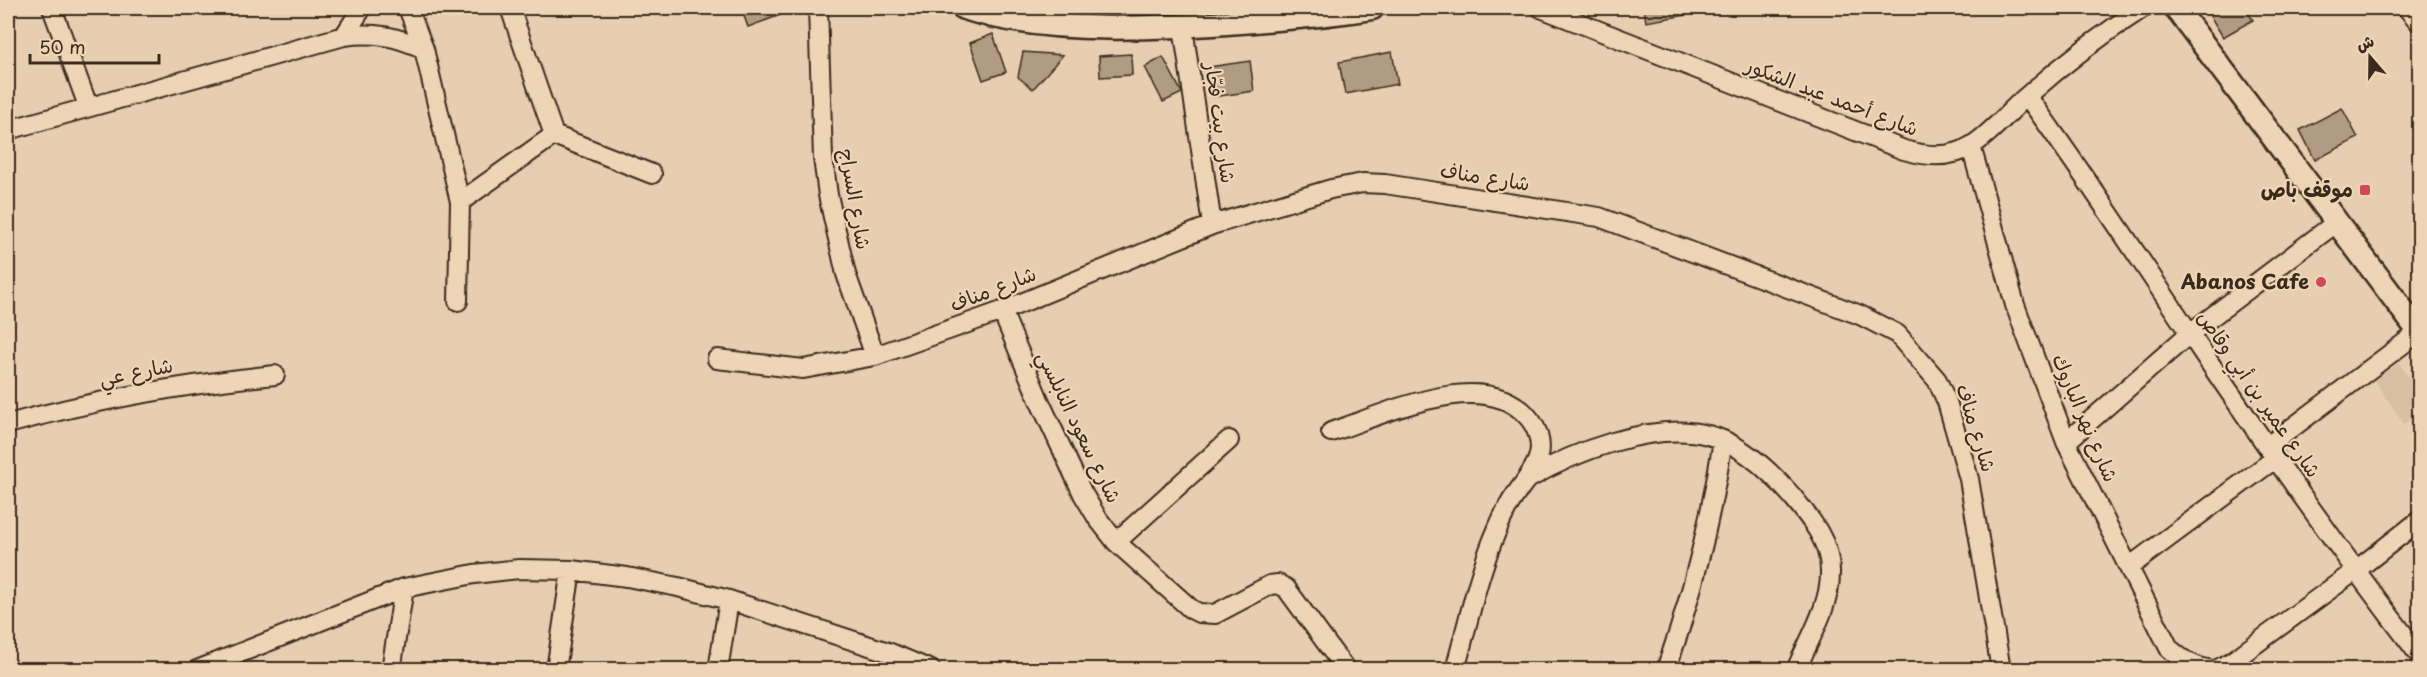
<svg xmlns="http://www.w3.org/2000/svg" width="2427" height="677" font-family="'Playpen Sans','Playpen Sans Arabic',sans-serif">
	<rect width="100%" height="100%" fill="#e7ceb0"/>
	<filter id="ink" filterUnits="userSpaceOnUse"><feTurbulence type="fractalNoise" baseFrequency=".0167" numOctaves="2"/><feDisplacementMap in="SourceGraphic" scale="12" xChannelSelector="R" yChannelSelector="G"/><feConvolveMatrix kernelMatrix="1 2 1 2 8 2 1 2 1" color-interpolation-filters="sRGB"/></filter>
	<g filter="url(#ink)">
		<!-- built -->
		<path fill="#d7bfa2" d="M2399,363L2419,393V413L2404,424L2374,380Z"/>
		<!-- building -->
		<path fill="#b29b83" stroke="#3b2a1e" stroke-width="1.5" d="M741,8H793L794,10L748,27Z
			M1644,8H1685L1687,15L1646,22Z
			M2205,8H2245L2253,20L2223,37Z
			M993,34L1006,72L983,80L970,43Z
			M1023,52L1063,55L1033,89L1018,77Z
			M1392,52L1398,84L1345,94L1339,62Z
			M1131,54L1132,75L1100,77L1099,56Z
			M1163,57L1182,93L1163,102L1145,67Z
			M1250,61L1254,91L1213,97L1209,67Z
			M2342,108L2358,138L2315,160L2300,130Z"/>
		<g fill="none" stroke-linecap="round" stroke-linejoin="round">
			<!-- minor casing -->
			<g stroke="#3b2a1e" stroke-width="22">
				<path id="minor" d="M52,8L88,106
					M408,8L424,49L460,202L458,301
					M510,8L554,135L652,174
					M818,8L823,158L828,195L846,274L875,356
					M1541,8L1904,150C1925,156 1951,159 1971,146C1991,134 2008,112 2026,97C2062,65 2102,34 2143,8
					M2407,8L2420,23
					M1183,27L1212,225
					M344,36L362,8
					M2027,96C2083,172 2135,252 2188,331C2262,441 2339,550 2420,656
					M8,130L344,36C373,32 397,36 424,49
					M1971,146L2015,305L2066,442L2169,648C2183,661 2194,667 2213,670
					M460,202L554,135
					M1002,311L1039,400L1083,494L1098,519L1116,542L1191,609L1199,613L1215,614L1270,585L1278,584L1286,588L1346,670
					M717,359L803,369L875,356L1002,311L1212,225L1331,189L1363,183L1385,184L1599,217L1860,315L1897,334L1937,380L1947,402L1969,479L2001,670
					M8,424C95,400 184,384 275,375
					M1331,432C1383,415 1484,365 1528,417C1537,427 1542,442 1539,455C1536,469 1524,482 1516,494C1508,505 1502,518 1497,530C1478,574 1468,623 1455,670
					M2066,442L2189,334L2337,222
					M2268,446L2419,332
					M1526,480C1573,452 1653,421 1708,435C1741,443 1770,471 1792,496C1810,518 1830,541 1830,571C1831,605 1809,639 1796,670
					M1116,542L1229,440
					M2129,567L2276,458
					M197,670L404,588L474,574L519,569L571,570L627,577L678,587L729,600L888,652L931,670
					M391,670L404,588
					M556,670L571,570
					M718,670L729,600
					M1666,670C1693,594 1711,519 1723,440
					M2216,670L2231,662L2355,571L2420,520"/>
			</g>
			<!-- tertiary casing -->
			<g stroke="#3b2a1e" stroke-width="27">
				<path id="tertiary" d="M964,8C1051,36 1164,28 1254,21C1294,17 1333,15 1372,8
					M2176,8L2420,333"/>
			</g>
			<!-- minor -->
			<use href="#minor" stroke="#eed5b6" stroke-width="18"/>
			<!-- tertiary -->
			<use href="#tertiary" stroke="#eed5b6" stroke-width="22"/>
		</g>
	</g>
	<!-- markers -->
	<g fill="#d1495b" stroke="#eed5b6" stroke-width="2">
		<rect x="2359" y="184" width="12" height="12" rx="3"/>
		<circle cx="2321" cy="282" r="6"/>
	</g>
	<g text-anchor="middle" stroke-width="4.5" stroke-linejoin="round" paint-order="stroke">
		<!-- street labels -->
		<g font-size="20" fill="#3b2a1e" stroke="#eed5b6">
			<text transform="translate(1832 97) rotate(21)" y="7">شارع أحمد عبد الشكور</text>
			<text transform="translate(1220 123) rotate(82)" y="7">شارع بيت فجّار</text>
			<text transform="translate(1485 177) rotate(9)" y="7">شارع مناف</text>
			<text transform="translate(855 199) rotate(80)" y="7">شارع السراج</text>
			<text transform="translate(993 289) rotate(-21)" y="7">شارع مناف</text>
			<text transform="translate(136 372) rotate(-11)" y="7">شارع عي</text>
			<text transform="translate(2259 394) rotate(55)" y="7">شارع عمير بن أبي وقاص</text>
			<text transform="translate(2085 418) rotate(67)" y="7">شارع نهر الباروك</text>
			<text transform="translate(1079 427) rotate(64)" y="7">شارع سعود النابلسي</text>
			<text transform="translate(1976 428) rotate(73)" y="7">شارع مناف</text>
		</g>
		<!-- poi labels -->
		<g font-size="20" font-weight="bold" fill="#3b2a1e" stroke="#eed5b6" text-anchor="end">
			<text x="2353" y="197">موقف باص</text>
			<text x="2309" y="289">Abanos Cafe</text>
		</g>
	</g>
	<!-- margin -->
	<rect width="2427" height="677" fill="none" stroke="#eed5b6" stroke-width="30"/>
	<rect x="15" y="15" width="2397" height="647" fill="none" stroke="#3b2a1e" stroke-width="2" filter="url(#ink)"/>
	<!-- north arrow -->
	<g transform="translate(2370 57) rotate(340)" stroke="#eed5b6" stroke-width="4.5" paint-order="stroke">
	<path d="M0-4.5L10 22L0 15L-10 22Z" fill="#3b2a1e"/>
	<text y="-9" font-size="16" font-weight="bold" text-anchor="middle" fill="#3b2a1e">ش</text>
	</g>
	<!-- scale -->
	<path d="M30 54v9h129v-9" fill="none" stroke="#3b2a1e" stroke-width="3"/>
	<text x="39" y="54" font-size="18" fill="#3b2a1e" stroke="#eed5b6" stroke-width="4.5" paint-order="stroke">50 m</text>
</svg>
